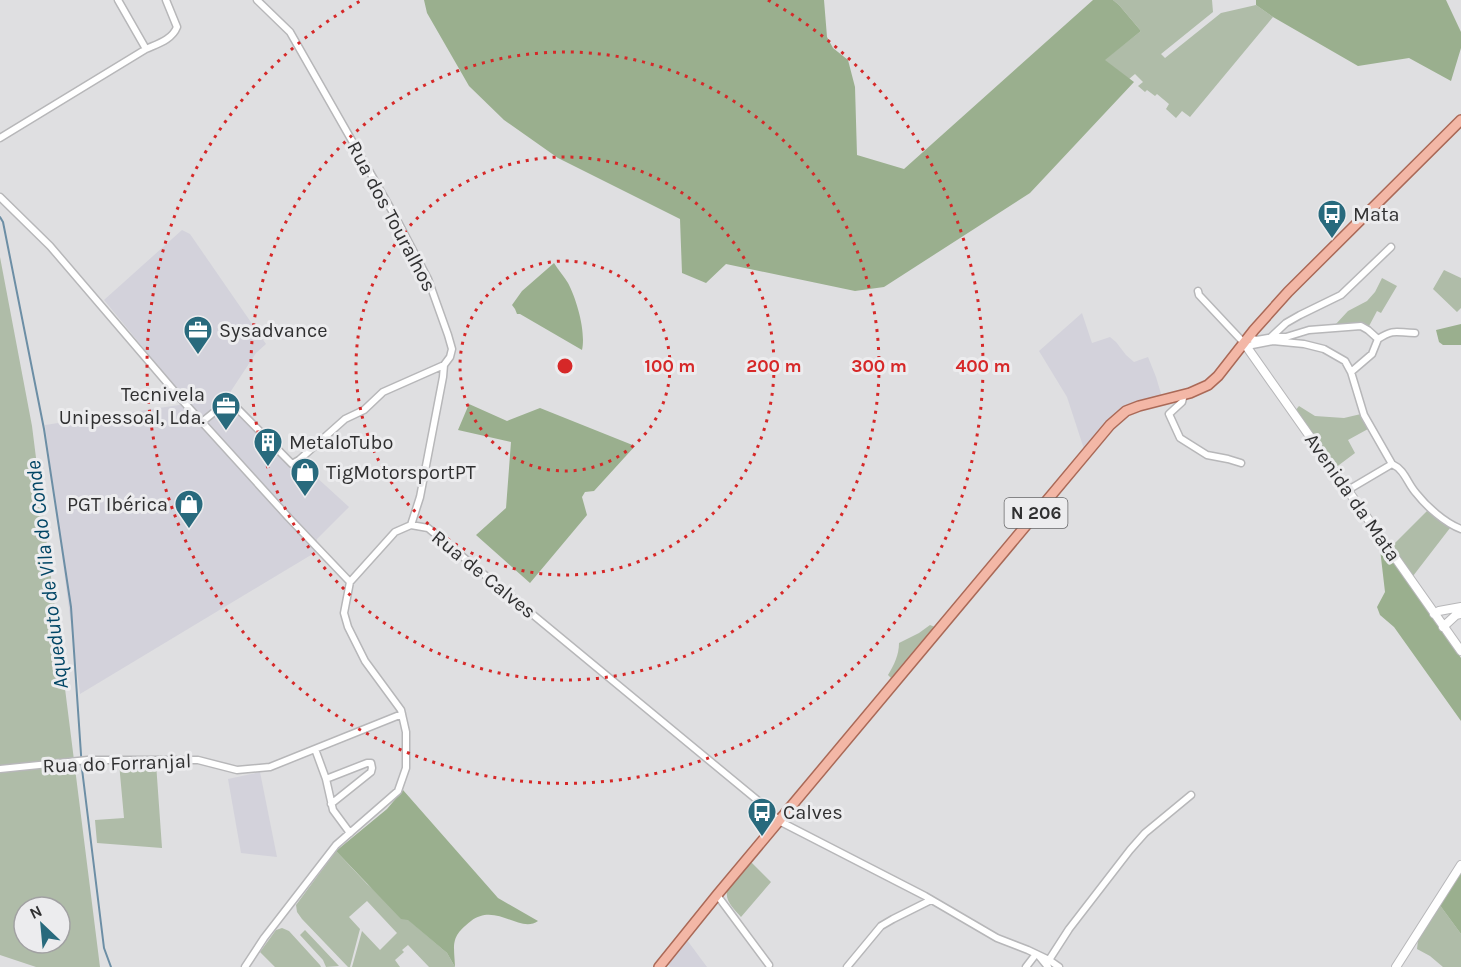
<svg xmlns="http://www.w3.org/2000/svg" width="1461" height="967" font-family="Karla,sans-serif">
	<rect width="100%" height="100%" fill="#dfdfe1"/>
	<!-- built -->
	<path fill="#d3d2db" d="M182,230L190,234L266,344L256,353L229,394L288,459L302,464L349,507L317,539L316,552L80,694L45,425L179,405L186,400L104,300Z
		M1082,313L1092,343L1110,337L1116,342L1126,355L1134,362L1148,357L1156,377L1162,397L1122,410L1110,419L1084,449L1067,397L1039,351Z
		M260,772L277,857L241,853L228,779Z
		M687,940L707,967H670L668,964Z"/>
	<!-- green -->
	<path fill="#afbca8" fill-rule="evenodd" d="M1113,0H1212L1213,12L1161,54L1165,58L1221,13L1256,5L1273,17L1190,117L1182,111L1176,118L1166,109L1169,104L1157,94L1155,96L1147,90L1145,92L1138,86L1143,82L1135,74L1129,79L1104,60L1141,31L1119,5Z
		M0,257L32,426L100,967H36L0,955ZM24,907H60V943H24Z
		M1444,270L1461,278V308L1457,312L1433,289Z
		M1382,278L1397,286L1381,313L1377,311L1368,328L1335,325L1348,311L1367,301L1375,292Z
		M1299,406L1315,416L1344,418L1361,414L1368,429L1348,440L1355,453L1335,468L1295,411Z
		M1428,510L1450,528L1413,576L1391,547Z
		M930,625L935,627L892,679L888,675C894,665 899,655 899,643L919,633Z
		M119,763H156L162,848L97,843L95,820L124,818Z
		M336,851L367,884L447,953L455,967H429L408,945L402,950L404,952L395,960L400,967H352L362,931L380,950L397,933L367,901L349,917L360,929L350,967H348L302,919L297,912L296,905Z
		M751,862L771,882L741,917C735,910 725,902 727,891Z
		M1439,904L1461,934V967H1443L1430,956L1417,949L1418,940Z
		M282,928L289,931L320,965L321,967H275L260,952L276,930Z
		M305,930L339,966L326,967L323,960L300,935Z"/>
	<!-- forest -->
	<path fill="#9aaf8e" d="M424,0H824L827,37L833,48L848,60L855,87L857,155L904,169L1093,0H1113L1119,5L1141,31L1105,60L1134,82L1030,193L884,287L855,291L726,264L706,283L682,273L680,219L558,158L504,120L469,86L427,13Z
		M1256,0H1446L1461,32V48L1451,81L1409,58L1358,66L1273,17L1256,5Z
		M554,263C558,270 564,276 568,283C577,300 586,332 582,350L520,314H517L515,309L512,305L522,291Z
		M1461,324V345H1443L1439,342L1436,330Z
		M469,404L507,421L540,408L635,446L594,491L585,492L582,497L587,515L530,583L476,535L506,508L511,442L458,430Z
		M1380,549H1386L1461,658V721L1394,627L1380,615L1377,607L1385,592Z
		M403,790L498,898L538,921C520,934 496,902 471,921C450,937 454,944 455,967L447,953L408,920L401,919L336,851L387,809Z
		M1461,870V934L1439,904Z"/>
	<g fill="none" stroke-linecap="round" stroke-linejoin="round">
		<!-- stream -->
		<path stroke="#6c8ea5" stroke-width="2" d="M0,217L3,222L44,429L71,607L82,769L104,948L111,967"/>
		<!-- minor casing -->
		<g stroke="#b7b7b9" stroke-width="9">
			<path id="minor" d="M257,0L290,32L396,218L428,279L448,335L452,349L450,357L444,365L443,377L420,497L411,525
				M146,49C157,44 172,40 177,27L166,0
				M0,138L146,49L118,0
				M0,197L50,246L181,399L289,518L350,582
				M1198,291L1199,295L1244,343
				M1271,337L1286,323L1300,315L1341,295L1391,247
				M1248,338L1257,340L1274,337H1286L1309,330L1361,326L1368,330L1378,339
				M1378,339C1395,328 1397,333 1415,333
				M1247,346L1273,341L1304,344L1324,349L1345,361L1351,372L1364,415L1392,464
				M1351,372L1372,354L1378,339
				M1184,395L1182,402L1169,414L1180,438L1207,455L1228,459L1241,463
				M202,422L229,400L292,464L299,460L345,419L364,410L383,392L444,365
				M1392,464C1405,470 1407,483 1416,493C1427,507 1445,523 1461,529
				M1348,490L1392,464
				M315,749L326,779L333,810L350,833
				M0,769L88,760H198L237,770L270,767L402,714
				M326,779L367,763H371L372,768L371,772L331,804
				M717,895L769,965
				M1039,956L1048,967
				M1049,960L1069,929L1130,850L1145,833L1191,795
				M245,967L264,938L336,845L398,791L406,768V732L401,710L365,661L348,627L344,613L350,582L395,532L411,525L428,528L768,809L779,821L925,896L997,938L1028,950L1049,960L1059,967
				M847,967L881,926L893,919L931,900
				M1026,967L1036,954"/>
		</g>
		<!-- tertiary casing -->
		<g stroke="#b7b7b9" stroke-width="10">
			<path id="tertiary" d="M1244,343L1461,651
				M1434,614L1439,611L1461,607
				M1443,627L1456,615L1461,614
				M1396,967L1461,865"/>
		</g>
		<!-- primary casing -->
		<g stroke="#aa6957" stroke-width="12">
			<path id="primary" d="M659,967L717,895L1110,425L1126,411L1139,406L1190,393L1208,385L1218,376L1254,330L1288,292L1461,120"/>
		</g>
		<!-- minor -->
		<use href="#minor" stroke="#fff" stroke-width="6"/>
		<!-- tertiary -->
		<use href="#tertiary" stroke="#fff" stroke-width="8"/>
		<!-- primary -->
		<use href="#primary" stroke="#f3b7a6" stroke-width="9"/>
	</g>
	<!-- distance rings -->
	<g fill="none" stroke="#d62828" stroke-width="3" stroke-dasharray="3 6">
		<circle cx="565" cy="366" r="105"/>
		<circle cx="565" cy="366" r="209"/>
		<circle cx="565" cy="366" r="314"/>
		<path d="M768 0A418 418 0 1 1 362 0"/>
	</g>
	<!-- icons -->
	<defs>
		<g id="bus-pin" transform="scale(1.5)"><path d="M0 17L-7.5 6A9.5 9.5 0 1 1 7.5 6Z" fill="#286a7d" stroke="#ececee"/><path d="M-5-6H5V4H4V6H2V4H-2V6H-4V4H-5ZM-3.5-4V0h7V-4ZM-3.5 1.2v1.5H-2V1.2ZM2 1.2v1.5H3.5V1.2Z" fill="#fff"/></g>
		<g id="office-pin" transform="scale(1.5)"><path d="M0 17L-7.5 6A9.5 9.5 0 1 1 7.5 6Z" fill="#286a7d" stroke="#ececee"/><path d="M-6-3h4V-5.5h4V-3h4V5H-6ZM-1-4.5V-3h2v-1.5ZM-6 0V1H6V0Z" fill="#fff"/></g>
		<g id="building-pin" transform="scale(1.5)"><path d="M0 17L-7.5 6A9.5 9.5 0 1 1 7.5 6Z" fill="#286a7d" stroke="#ececee"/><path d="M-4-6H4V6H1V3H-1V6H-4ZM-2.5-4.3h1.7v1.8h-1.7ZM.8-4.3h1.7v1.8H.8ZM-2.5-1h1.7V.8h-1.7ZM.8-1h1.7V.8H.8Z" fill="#fff"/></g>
		<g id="shop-pin" transform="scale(1.5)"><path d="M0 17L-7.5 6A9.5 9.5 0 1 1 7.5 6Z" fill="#286a7d" stroke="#ececee"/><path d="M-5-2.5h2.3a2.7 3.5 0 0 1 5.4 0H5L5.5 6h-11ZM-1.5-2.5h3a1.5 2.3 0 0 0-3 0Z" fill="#fff"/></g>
	</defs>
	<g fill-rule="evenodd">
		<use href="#bus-pin" x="1332" y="214"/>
		<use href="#office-pin" x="198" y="330"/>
		<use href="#office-pin" x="226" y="406"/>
		<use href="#building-pin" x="268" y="442"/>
		<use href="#shop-pin" x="305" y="472"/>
		<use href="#shop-pin" x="189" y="504"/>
		<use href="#bus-pin" x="762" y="812"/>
	</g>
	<g text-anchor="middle" stroke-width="6" stroke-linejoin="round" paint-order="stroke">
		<!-- shield labels -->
		<rect fill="#ececee" stroke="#68686a" stroke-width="1.5" x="1004.5" y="498" width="63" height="30" rx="4.5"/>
		<g font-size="18" font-weight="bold" fill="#303031">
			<text x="1036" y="519">N 206</text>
		</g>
		<!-- poi labels -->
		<g font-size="20" fill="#303031" stroke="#ececee" text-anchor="start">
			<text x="1353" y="221">Mata</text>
			<text x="219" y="337">Sysadvance</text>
			<text x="205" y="401" text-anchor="end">Tecnivela<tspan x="205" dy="23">Unipessoal, Lda.</tspan></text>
			<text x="289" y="449">MetaloTubo</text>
			<text x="326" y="479">TigMotorsportPT</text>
			<text x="168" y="511" text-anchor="end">PGT Ibérica</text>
			<text x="783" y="819">Calves</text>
		</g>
		<!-- street labels -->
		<g font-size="20" fill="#303031" stroke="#ececee">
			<text transform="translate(392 216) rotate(62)" y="7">Rua dos Touralhos</text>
			<text transform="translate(1353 497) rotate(55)" y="7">Avenida da Mata</text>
			<text transform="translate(484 574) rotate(39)" y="7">Rua de Calves</text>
			<text transform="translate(117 763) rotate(-2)" y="7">Rua do Forranjal</text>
		</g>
		<!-- water labels -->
		<g font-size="21" font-style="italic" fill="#004565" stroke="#ececee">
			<text transform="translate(47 575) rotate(-97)" y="7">Aqueduto de Vila do Conde</text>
		</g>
	</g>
	<circle cx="565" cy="366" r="9" fill="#d62828" stroke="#ececee" stroke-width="3"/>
	<g font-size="18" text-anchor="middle" font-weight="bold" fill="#d62828" stroke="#ececee" stroke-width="6" stroke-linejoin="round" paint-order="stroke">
		<text x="670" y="372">100 m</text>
		<text x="774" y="372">200 m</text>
		<text x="879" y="372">300 m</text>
		<text x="983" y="372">400 m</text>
	</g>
	<!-- north arrow -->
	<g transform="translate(42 925) rotate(334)"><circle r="28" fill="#ececee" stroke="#a1a1a2" stroke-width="1.5"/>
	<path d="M0-4.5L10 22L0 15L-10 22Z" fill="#286a7d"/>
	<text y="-9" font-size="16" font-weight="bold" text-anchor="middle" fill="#303031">N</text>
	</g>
</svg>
